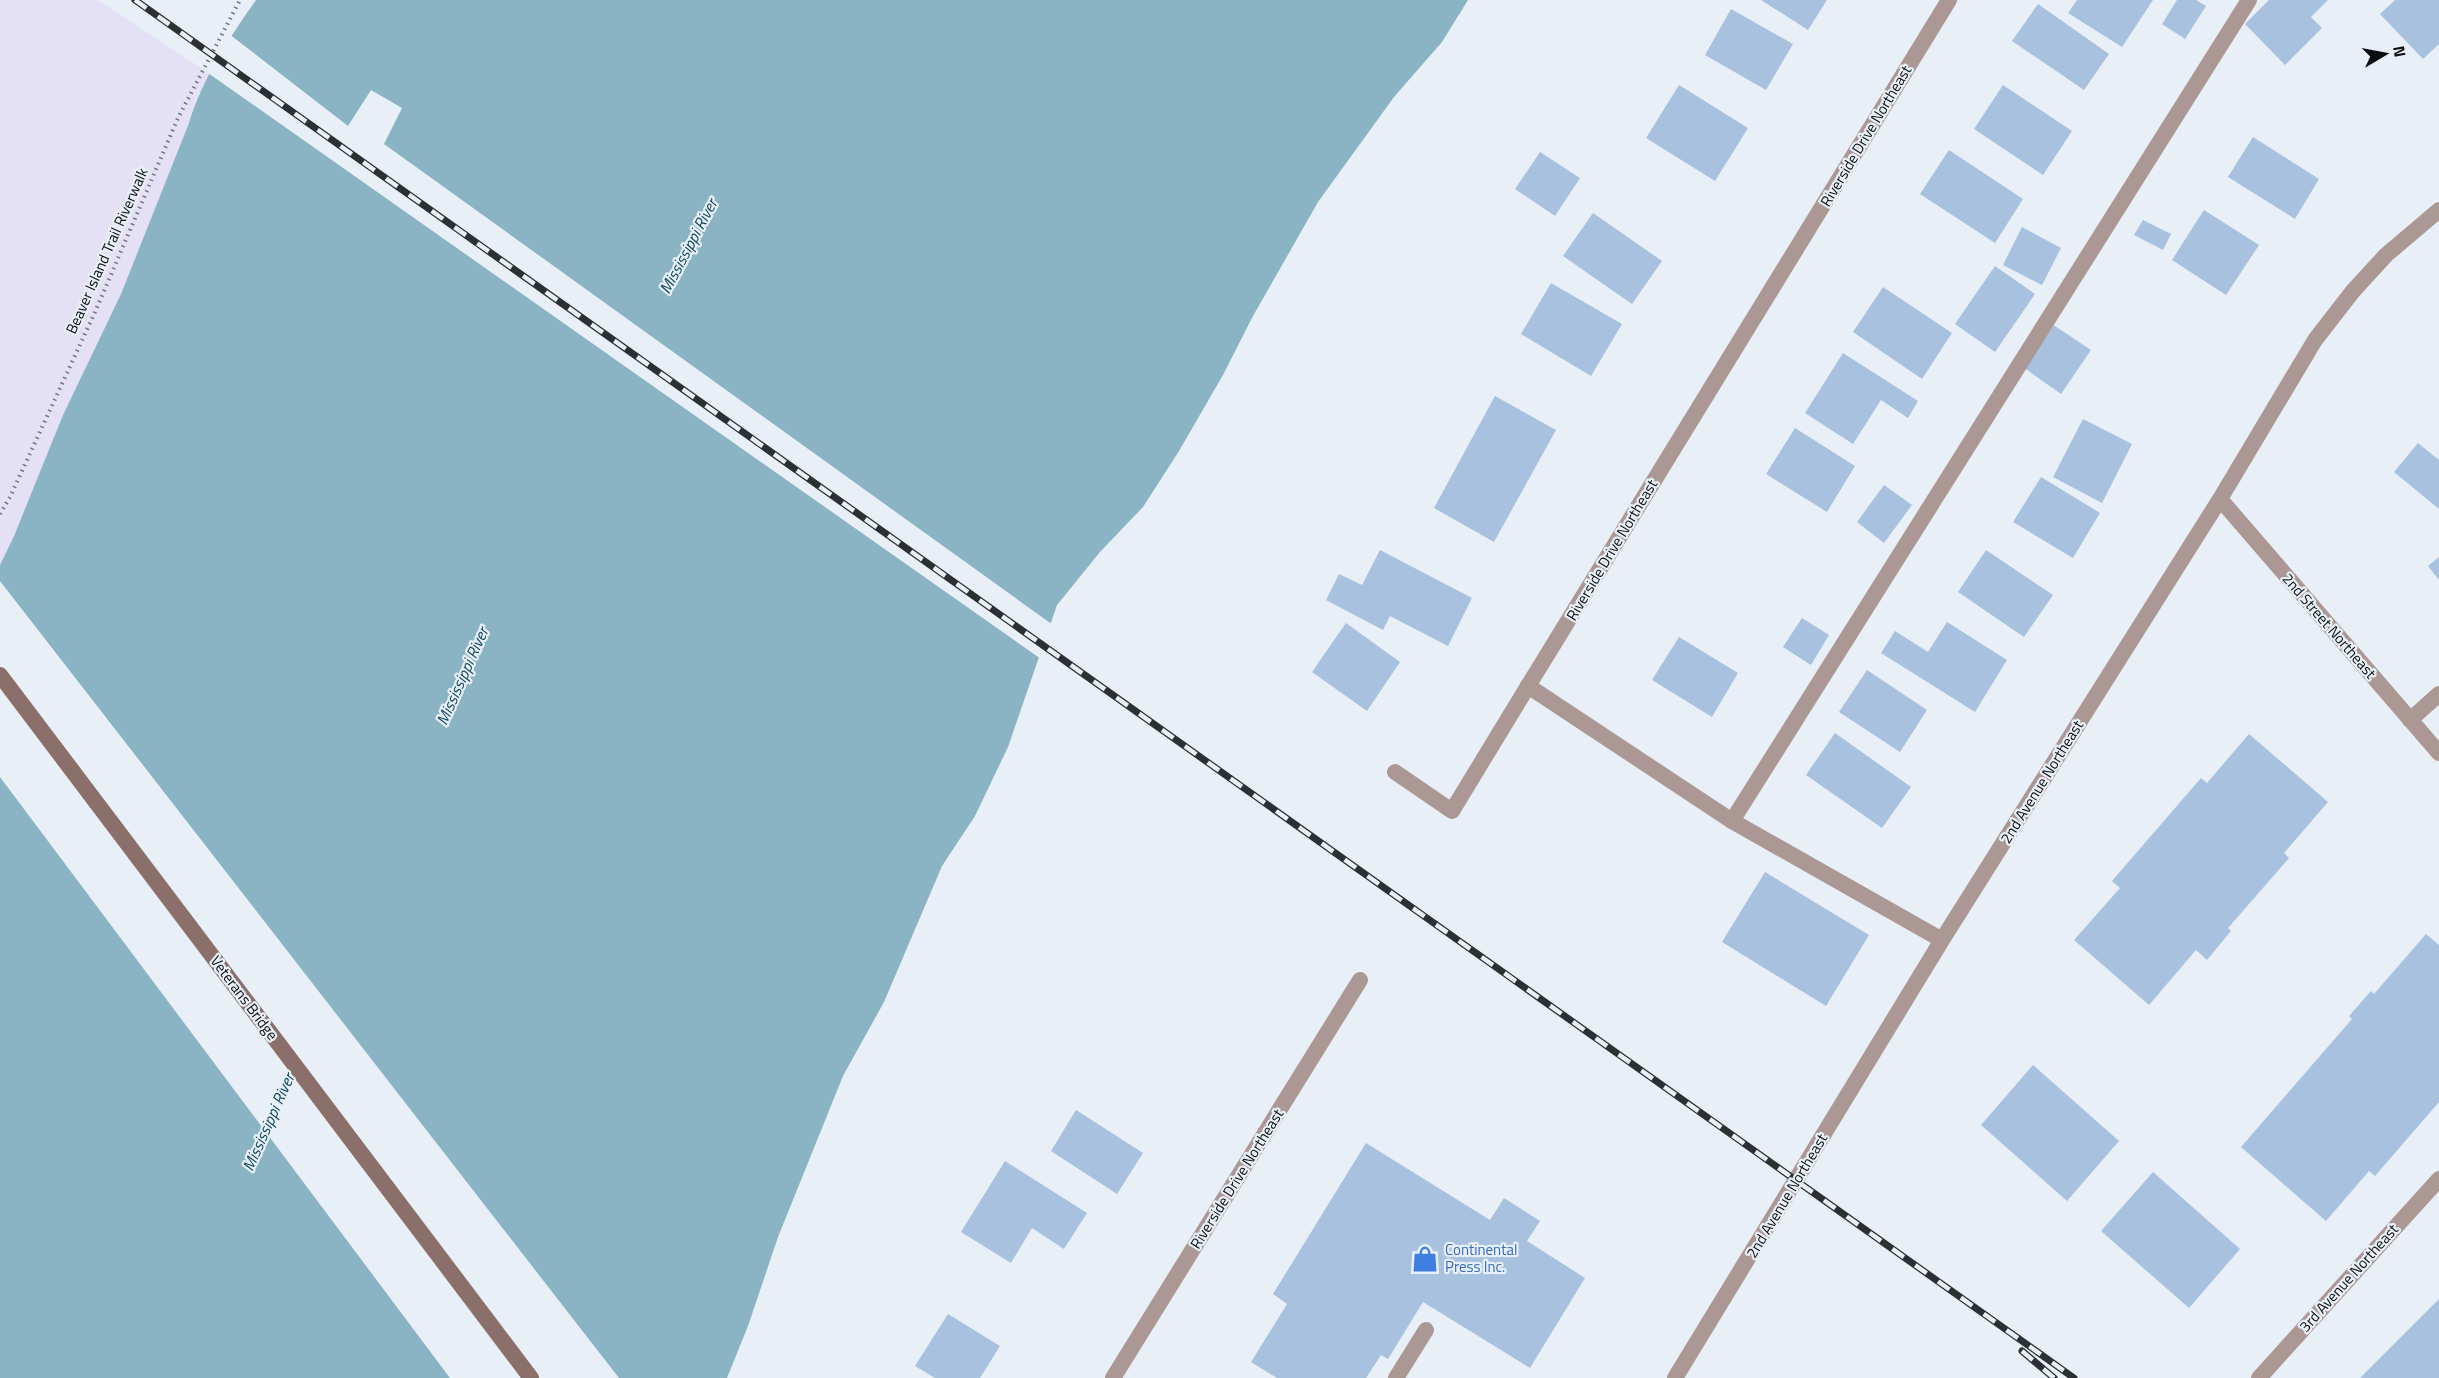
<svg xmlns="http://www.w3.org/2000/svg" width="2439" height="1378" font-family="'Titillium Web',sans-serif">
	<rect width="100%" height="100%" fill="#e8eff7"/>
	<!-- commercial -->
	<path fill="#e4e1f7" d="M0,0H98L210,74L195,101L189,123L121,294L63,415L14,536L0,565Z"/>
	<!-- water -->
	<path fill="#8ab4c4" d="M256,0H1468L1442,42L1394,97L1318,202L1253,316L1223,375L1179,451L1143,507L1100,552L1057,605L1008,747L975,816L942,866L884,1002L843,1076L778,1237L748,1326L727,1378H0V565L14,536L63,415L121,294L189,123C202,79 230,37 256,0Z"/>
	<!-- pier -->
	<path fill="#e8eff7" d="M229,34L348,126L371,90L402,108L384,144L1053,625L1041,659L208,73Z
		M0,581L619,1378H450L0,777Z"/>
	<!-- building -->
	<path fill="#a7c1df" d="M1761,0H1827L1808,30Z
		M2077,0H2153L2122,47L2068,13Z
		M2177,0H2196L2206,6L2185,39L2162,24Z
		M2269,0H2328L2311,17L2322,28L2285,65L2245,24Z
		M2395,0H2439V44L2423,59L2380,14Z
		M2038,4L2109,54L2084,90L2012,41Z
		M1731,9L1793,44L1766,90L1705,55Z
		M1679,85L1748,128L1715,181L1646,138Z
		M2003,85L2072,131L2043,175L1974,129Z
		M2253,137L2319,179L2295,219L2228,177Z
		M1949,150L2023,199L1995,243L1920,194Z
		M1540,152L1580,178L1555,216L1515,189Z
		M2204,210L2259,245L2226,295L2172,260Z
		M1593,213L1662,261L1632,304L1563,256Z
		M2143,220L2171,234L2163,250L2134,235Z
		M2022,227L2061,248L2042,285L2003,265Z
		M1995,266L2035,294L1995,352L1955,324Z
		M1551,283L1622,324L1591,376L1521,334Z
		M1883,287L1952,333L1922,379L1853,332Z
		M2052,324L2091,350L2061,394L2023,367Z
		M1843,353L1918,401L1908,418L1881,400L1853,444L1805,413Z
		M1495,396L1556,430L1494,542L1434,508Z
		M2083,419L2132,444L2102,503L2053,477Z
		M1795,428L1855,466L1827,512L1766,474Z
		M2418,443L2439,460V509L2394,472Z
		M2041,477L2100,513L2073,558L2013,522Z
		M1884,485L1912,505L1884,543L1857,522Z
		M1380,550L1472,598L1448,646L1390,616L1383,630L1326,600L1339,574L1362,585Z
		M1986,550L2053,595L2024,637L1958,592Z
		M2439,557V580L2428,566Z
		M1802,618L1829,635L1811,665L1783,647Z
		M1947,622L2007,660L1975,712L1881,653L1895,631L1928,652Z
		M1346,623L1400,662L1367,711L1312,672Z
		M1679,637L1738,673L1712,717L1652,680Z
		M1867,670L1927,710L1900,752L1839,712Z
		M1835,733L1911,787L1882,828L1806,775Z
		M2249,734L2328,802L2284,853L2289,858L2228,928L2231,931L2207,960L2196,950L2149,1005L2074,940L2120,888L2112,881L2201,778L2207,783Z
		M1765,872L1869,935L1826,1006L1722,942Z
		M2426,934L2439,945V1102L2375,1176L2369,1171L2326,1221L2241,1147L2352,1019L2349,1016L2371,991L2374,994Z
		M2033,1065L2119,1141L2067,1201L1981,1125Z
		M1076,1110L1143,1153L1117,1194L1051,1151Z
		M1366,1143L1490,1220L1504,1198L1540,1221L1527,1241L1585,1278L1530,1368L1423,1302L1388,1359L1381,1355L1366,1378H1277L1251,1362L1287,1304L1273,1294Z
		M1005,1161L1087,1213L1064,1249L1032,1228L1011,1263L961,1232Z
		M2153,1172L2240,1249L2189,1308L2101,1231Z
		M2439,1299V1378H2360Z
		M948,1314L1000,1346L980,1378H935L915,1366Z"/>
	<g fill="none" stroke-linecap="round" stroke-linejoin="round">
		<!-- path -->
		<path stroke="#73777c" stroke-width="4" stroke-dasharray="1.5 4.5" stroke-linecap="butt" d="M0,514L10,497L95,312L178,118L240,0"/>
		<!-- service -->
		<path stroke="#ab9894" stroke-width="16" d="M2410,720L2439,694
			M1395,772L1452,811L1528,686
			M1732,821L2249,0
			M1396,1378L1426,1330"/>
		<!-- minor -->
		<path stroke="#ab9894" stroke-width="16" d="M2220,499L2439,753
			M1942,940L1732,821L1528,686L1949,0
			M1113,1378L1360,980
			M1675,1378L1942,940L2220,499L2315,340L2353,291L2386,255L2439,210
			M2259,1378L2439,1179"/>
		<!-- secondary -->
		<path stroke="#8a6f6a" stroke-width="16" d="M0,675L531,1378"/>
		<!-- rail casing -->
		<g stroke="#2d3033" stroke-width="7">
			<path id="rail" d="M135,0L2074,1378
				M2022,1351L2054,1378"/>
		</g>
		<!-- rail -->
		<use href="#rail" stroke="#e8eff7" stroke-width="4.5" stroke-dasharray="14" stroke-linecap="butt"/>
	</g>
	<!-- icons -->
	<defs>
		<g id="shop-bare" transform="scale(2.07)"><path d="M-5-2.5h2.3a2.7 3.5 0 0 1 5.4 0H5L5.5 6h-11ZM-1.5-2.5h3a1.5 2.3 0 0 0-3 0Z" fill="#3f7fe0" stroke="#e8eff7" stroke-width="2.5" paint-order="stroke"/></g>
	</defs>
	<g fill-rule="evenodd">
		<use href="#shop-bare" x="1425" y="1259"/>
	</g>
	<g text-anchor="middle" stroke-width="4.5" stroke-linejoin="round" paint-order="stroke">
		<!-- street labels -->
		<g font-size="15" fill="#0c0f11" stroke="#e8eff7">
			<text transform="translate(1866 136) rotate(-59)" y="5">Riverside Drive Northeast</text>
			<text transform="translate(107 251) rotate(-66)" y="5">Beaver Island Trail Riverwalk</text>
			<text transform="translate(1612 550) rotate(-59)" y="5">Riverside Drive Northeast</text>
			<text transform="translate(2329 626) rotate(49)" y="5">2nd Street Northeast</text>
			<text transform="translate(2042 782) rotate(-58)" y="5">2nd Avenue Northeast</text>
			<text transform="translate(244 998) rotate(53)" y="5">Veterans Bridge</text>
			<text transform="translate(1237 1179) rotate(-58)" y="5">Riverside Drive Northeast</text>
			<text transform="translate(1787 1196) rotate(-59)" y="5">2nd Avenue Northeast</text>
			<text transform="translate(2349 1278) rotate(-48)" y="5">3rd Avenue Northeast</text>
		</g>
		<!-- shop labels -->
		<g font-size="15" fill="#366cbe" stroke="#e8eff7" text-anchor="start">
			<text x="1445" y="1255">Continental<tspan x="1445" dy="17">Press Inc.</tspan></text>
		</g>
		<!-- water labels -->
		<g font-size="16" font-style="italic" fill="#0a4658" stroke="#e8eff7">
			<text transform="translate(688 246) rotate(-62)" y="6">Mississippi River</text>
			<text transform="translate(462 676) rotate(-66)" y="6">Mississippi River</text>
			<text transform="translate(268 1122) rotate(-66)" y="6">Mississippi River</text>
		</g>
	</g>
	<!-- north arrow -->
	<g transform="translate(2385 54) rotate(80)" stroke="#e8eff7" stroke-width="4.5" paint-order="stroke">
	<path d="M0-4.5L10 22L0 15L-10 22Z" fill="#0c0f11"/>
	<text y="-9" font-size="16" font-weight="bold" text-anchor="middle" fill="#0c0f11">N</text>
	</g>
</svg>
